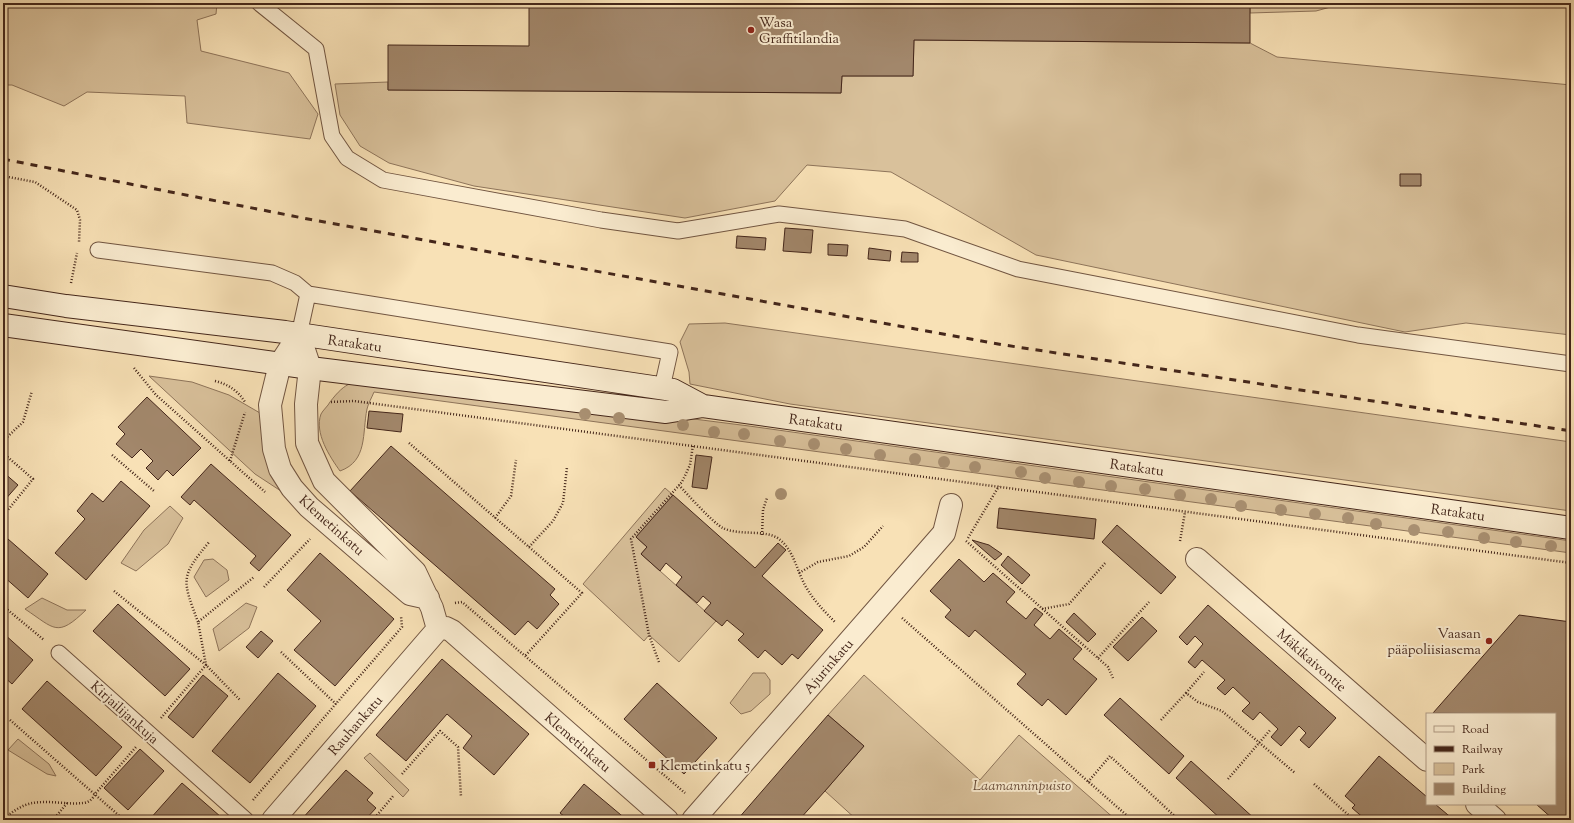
<svg xmlns="http://www.w3.org/2000/svg" width="1574" height="823" font-family="'Sorts Mill Goudy',serif">
	<rect width="100%" height="100%" fill="#f8e1b6"/>
	<filter id="stains"><feTurbulence type="fractalNoise" baseFrequency=".005" numOctaves="4"/><feColorMatrix values="0 0 0 0 .2 0 0 0 0 .09 0 0 0 0 .02 0 0 0 .5 -.17"/></filter>
	<radialGradient id="worn" r=".72"><stop offset=".6" stop-color="#630" stop-opacity="0"/><stop offset="1" stop-color="#630" stop-opacity=".3"/></radialGradient>
	<!-- green -->
	<path fill="#d9c19b" stroke="#8e745a" d="M3,3H217L216,14L197,20L201,51L289,73L318,114L310,139L187,123L185,96L87,92L64,106L12,85H3Z
		M1250,3H1345L1316,11L1250,13Z
		M914,40L1250,43L1277,57L1571,85V335L1466,323L1405,332L1036,255L891,172L807,165L775,201L685,218L474,186L389,163L360,146L340,115L335,84L388,82V90L841,93L842,76H913Z
		M725,323L1571,442V511L790,404L690,384L689,372L680,342L689,324Z
		M149,376L192,382L229,395L260,413L284,493L255,474Z
		M378,379L749,426L1571,541V553L374,392C372,397 368,404 367,409C362,433 368,461 340,471C330,457 314,433 321,414C323,410 328,406 330,402C346,381 353,381 378,379Z
		M665,488L673,495L636,537L647,547L641,554L716,621L679,662L649,635L644,641L583,584Z
		M170,506L183,518L168,544L136,571L121,563L144,530Z
		M213,559L227,570L229,580L206,597L194,577L204,560Z
		M42,598L67,610H86C57,638 55,629 25,609Z
		M246,603L257,607L249,628L219,651L213,629Z
		M753,673H765L770,680V694L751,711L741,714L730,703Z
		M864,675L980,780L1019,735L1116,820H857L825,791L864,746L828,715Z
		M18,739L49,764L56,776L47,774L8,750Z
		M370,753L409,790L403,797L364,758Z"/>
	<!-- building -->
	<path fill="#a2876b" stroke="#44261a" d="M529,3L844,6V3H1250V43L914,40L913,76H842L841,93L388,90V45L529,46Z
		M1400,174H1421V186H1400Z
		M785,228L813,230L811,253L783,251Z
		M737,236L766,238L765,250L736,248Z
		M828,244L848,245L847,256L828,255Z
		M869,248L891,251L890,261L868,259Z
		M902,252L918,253V262H901Z
		M147,397L201,448L173,476L167,470L158,480L146,468L153,461L141,449L132,458L116,444L125,434L118,427Z
		M369,411L403,414L401,432L367,428Z
		M391,446L555,589L550,595L559,604L537,629L528,621L515,635L350,491Z
		M696,455L712,457L707,489L692,487Z
		M211,464L291,535L259,571L250,563L256,556L194,500L190,505L181,497Z
		M3,472L18,485L3,502Z
		M121,481L150,506L86,580L55,553L85,519L77,511L92,493L103,502Z
		M673,495L755,568L778,543L786,550L762,576L823,630L798,659L792,654L782,665L765,650L758,658L738,640L744,634L727,620L722,626L704,611L711,603L703,596L697,603L676,585L682,577L666,563L660,571L641,554L647,547L636,537Z
		M999,508L1096,519L1094,539L997,528Z
		M1117,525L1176,577L1161,594L1102,542Z
		M8,539L48,574L28,598L3,576V545Z
		M972,540L989,545L1002,554L995,560Z
		M320,553L394,619L335,686L294,650L321,621L287,590Z
		M1008,556L1030,575L1022,584L1001,565Z
		M959,559L984,582L993,573L1015,592L1006,602L1026,619L1035,608L1043,614L1034,625L1050,639L1059,629L1082,649L1073,659L1097,679L1066,715L1048,699L1042,706L1017,684L1026,674L975,630L969,637L945,617L951,610L930,591Z
		M118,604L190,669L165,696L93,631Z
		M1208,605L1336,718L1309,748L1300,740L1306,733L1299,726L1281,746L1271,737L1278,729L1260,712L1253,720L1242,711L1250,703L1233,687L1225,695L1217,688L1225,680L1202,660L1195,668L1188,662L1203,644L1195,636L1187,645L1179,637Z
		M1074,613L1096,634L1088,642L1066,622Z
		M1519,615L1571,622V820H1554L1536,804H1555V714L1433,713Z
		M1142,617L1157,631L1128,661L1113,647Z
		M261,631L273,641L258,658L246,647Z
		M3,633L33,660L12,684L3,676Z
		M442,659L529,734L494,775L463,748L472,736L447,714L406,761L376,735Z
		M278,673L316,706L250,783L212,751Z
		M203,675L228,696L193,738L168,717Z
		M47,681L122,747L96,776L22,709Z
		M657,683L717,738L684,774L624,719Z
		M1120,698L1184,756L1169,774L1104,715Z
		M828,715L864,746L825,791L799,820H737Z
		M140,749L164,771L128,810L104,788Z
		M1379,756L1427,797V804H1435L1454,820H1366L1352,808L1355,805L1345,796Z
		M1191,761L1256,820H1222L1176,778Z
		M346,770L373,793L367,800L376,808L365,820H355L353,818L350,820H301Z
		M182,783L221,817L219,820H149Z
		M584,784L627,820H569L560,813Z"/>
	<g fill="none" stroke-linecap="round" stroke-linejoin="round">
		<!-- service casing -->
		<g stroke="#715541" stroke-width="17">
			<path id="service" d="M259,3L316,49L332,136L347,158L383,180L601,220L678,231L779,214L905,229L1018,269L1358,335L1571,364
				M98,250L272,273L295,283L308,294L670,352L662,388
				M299,335L308,294
				M59,653L246,820"/>
		</g>
		<!-- minor casing -->
		<g stroke="#715541" stroke-width="24">
			<path id="minor" d="M1197,559L1427,760
				M1477,804L1495,820
				M693,820L944,533L951,505"/>
		</g>
		<!-- tertiary casing -->
		<g stroke="#715541" stroke-width="24">
			<path id="tertiary" d="M299,335L310,368L306,404L307,443L324,481L415,572L432,608L438,629
				M299,335L280,364L270,405L274,449L280,469L292,488L309,507L410,594L428,598
				M438,629L446,628L452,631L667,820
				M273,820L438,629"/>
		</g>
		<!-- secondary casing -->
		<g stroke="#44261a" stroke-width="24">
			<path id="secondary" d="M3,296L66,306L285,332L673,390L703,406
				M3,325L310,368L666,412L703,406L1571,528"/>
		</g>
		<!-- path -->
		<path stroke="#44261a" stroke-width="2.5" stroke-dasharray="1 2" stroke-linecap="butt" d="M3,176L35,182L77,210L80,220L79,242
			M71,283L77,253
			M134,368L156,395L265,492
			M215,381C228,384 238,391 245,402
			M331,402L354,401L1571,563
			M3,441L23,422L32,391
			M409,443L582,593L525,656
			M3,453L33,479L3,516
			M112,455L154,491
			M230,461L245,412
			M679,485C687,494 714,524 723,528C739,536 766,529 779,539C794,550 797,572 806,587C814,601 824,611 835,622
			M495,518L511,496L516,460
			M762,535L763,510L767,498
			M968,538L999,486
			M966,541L1108,667L1113,678
			M1180,541L1185,512
			M529,547L553,521L563,503L567,467
			M799,573L818,562L849,556L864,547L883,526
			M264,587L310,539
			M114,591L206,665L240,700
			M455,603L462,602L685,793
			M3,606L44,640
			M1042,609L1069,604L1106,562
			M902,618L1132,820
			M198,622C182,579 180,577 210,541
			M281,652L336,704
			M1098,658L1149,602
			M659,662L649,635L631,539L682,482L690,465L693,445
			M1186,693L1204,672
			M161,718L206,665L198,622L254,577
			M10,720L124,820
			M1161,720L1186,693L1198,702L1222,711L1295,773
			M402,774L440,731L458,747L461,797
			M1228,779L1271,729
			M1088,782L1110,756L1179,820
			M1314,784L1354,820
			M253,800L402,627L401,616
			M3,820C10,813 23,804 33,803C50,800 68,805 83,803C88,803 93,799 95,794L136,747
			M53,820L68,802
			M373,820L394,795"/>
		<!-- service -->
		<use href="#service" stroke="#faecd0" stroke-width="15"/>
		<!-- minor -->
		<use href="#minor" stroke="#faecd0" stroke-width="22"/>
		<!-- tertiary -->
		<use href="#tertiary" stroke="#faecd0" stroke-width="22"/>
		<!-- secondary -->
		<use href="#secondary" stroke="#faecd0" stroke-width="22"/>
		<!-- rail -->
		<path stroke="#44261a" stroke-width="3" stroke-dasharray="7 7" stroke-linecap="butt" d="M3,159L308,219L1004,345L1571,431"/>
	</g>
	<!-- trees -->
	<g fill="#a99072">
		<circle cx="585" cy="414" r="6"/>
		<circle cx="619" cy="418" r="6"/>
		<circle cx="683" cy="425" r="6"/>
		<circle cx="714" cy="432" r="6"/>
		<circle cx="744" cy="434" r="6"/>
		<circle cx="780" cy="441" r="6"/>
		<circle cx="814" cy="444" r="6"/>
		<circle cx="846" cy="449" r="6"/>
		<circle cx="880" cy="455" r="6"/>
		<circle cx="915" cy="459" r="6"/>
		<circle cx="944" cy="462" r="6"/>
		<circle cx="975" cy="467" r="6"/>
		<circle cx="1021" cy="472" r="6"/>
		<circle cx="1045" cy="478" r="6"/>
		<circle cx="1079" cy="482" r="6"/>
		<circle cx="1111" cy="486" r="6"/>
		<circle cx="1145" cy="489" r="6"/>
		<circle cx="781" cy="494" r="6"/>
		<circle cx="1180" cy="495" r="6"/>
		<circle cx="1211" cy="499" r="6"/>
		<circle cx="1241" cy="506" r="6"/>
		<circle cx="1281" cy="510" r="6"/>
		<circle cx="1315" cy="514" r="6"/>
		<circle cx="1348" cy="518" r="6"/>
		<circle cx="1376" cy="524" r="6"/>
		<circle cx="1414" cy="530" r="6"/>
		<circle cx="1448" cy="532" r="6"/>
		<circle cx="1484" cy="538" r="6"/>
		<circle cx="1516" cy="542" r="6"/>
		<circle cx="1551" cy="546" r="6"/>
	</g>
	<!-- markers -->
	<g fill="#8f2418" stroke="#faecd0" stroke-width="1.5">
		<circle cx="751" cy="30" r="4"/>
		<circle cx="1489" cy="641" r="4"/>
		<rect x="648" y="761" width="8" height="8" rx="2"/>
	</g>
	<g text-anchor="middle" stroke-width="4" stroke-linejoin="round" paint-order="stroke">
		<!-- poi labels -->
		<g font-size="14" fill="#44261a" stroke="#faecd0" text-anchor="start">
			<text x="759" y="27">Wasa<tspan x="759" dy="16">Graffitilandia</tspan></text>
			<text x="1481" y="638" text-anchor="end">Vaasan<tspan x="1481" dy="16">pääpoliisiasema</tspan></text>
			<text x="660" y="770">Klemetinkatu 5</text>
		</g>
		<!-- street labels -->
		<g font-size="14" fill="#44261a" stroke="#faecd0">
			<text transform="translate(355 343) rotate(8)" y="5">Ratakatu</text>
			<text transform="translate(816 422) rotate(8)" y="5">Ratakatu</text>
			<text transform="translate(1137 467) rotate(8)" y="5">Ratakatu</text>
			<text transform="translate(1458 512) rotate(8)" y="5">Ratakatu</text>
			<text transform="translate(332 525) rotate(42)" y="5">Klemetinkatu</text>
			<text transform="translate(1312 660) rotate(41)" y="5">Mäkikaivontie</text>
			<text transform="translate(828 666) rotate(-49)" y="5">Ajurinkatu</text>
			<text transform="translate(125 712) rotate(42)" y="5">Kirjailijankuja</text>
			<text transform="translate(355 725) rotate(-49)" y="5">Rauhankatu</text>
			<text transform="translate(578 742) rotate(41)" y="5">Klemetinkatu</text>
		</g>
		<!-- park labels -->
		<g font-size="14" font-style="italic" fill="#694d3a" stroke="#faecd0">
			<text x="1022" y="790">Laamanninpuisto</text>
		</g>
	</g>
	<!-- margin -->
	<rect width="1574" height="823" fill="none" stroke="#f8e1b6" stroke-width="16"/>
	<rect x="4" y="4" width="1566" height="815" fill="none" stroke="#44261a" stroke-width="2"/>
	<rect x="8" y="8" width="1558" height="807" fill="none" stroke="#44261a"/>
	<!-- legend -->
	<rect x="1426" y="713" width="130" height="92" fill="#faecd0" stroke="#b19d87"/>
	<rect x="1434" y="726" width="20" height="6" fill="#faecd0" stroke="#b19d87"/>
	<text x="1462" y="733" font-size="12" fill="#44261a">Road</text>
	<rect x="1434" y="746" width="20" height="6" fill="#44261a" stroke="#b19d87"/>
	<text x="1462" y="753" font-size="12" fill="#44261a">Railway</text>
	<rect x="1434" y="763" width="20" height="12" fill="#d9c19b" stroke="#b19d87"/>
	<text x="1462" y="773" font-size="12" fill="#44261a">Park</text>
	<rect x="1434" y="783" width="20" height="12" fill="#a2876b" stroke="#b19d87"/>
	<text x="1462" y="793" font-size="12" fill="#44261a">Building</text>
	<rect width="100%" height="100%" filter="url(#stains)"/>
	<rect width="100%" height="100%" fill="url(#worn)"/>
</svg>
